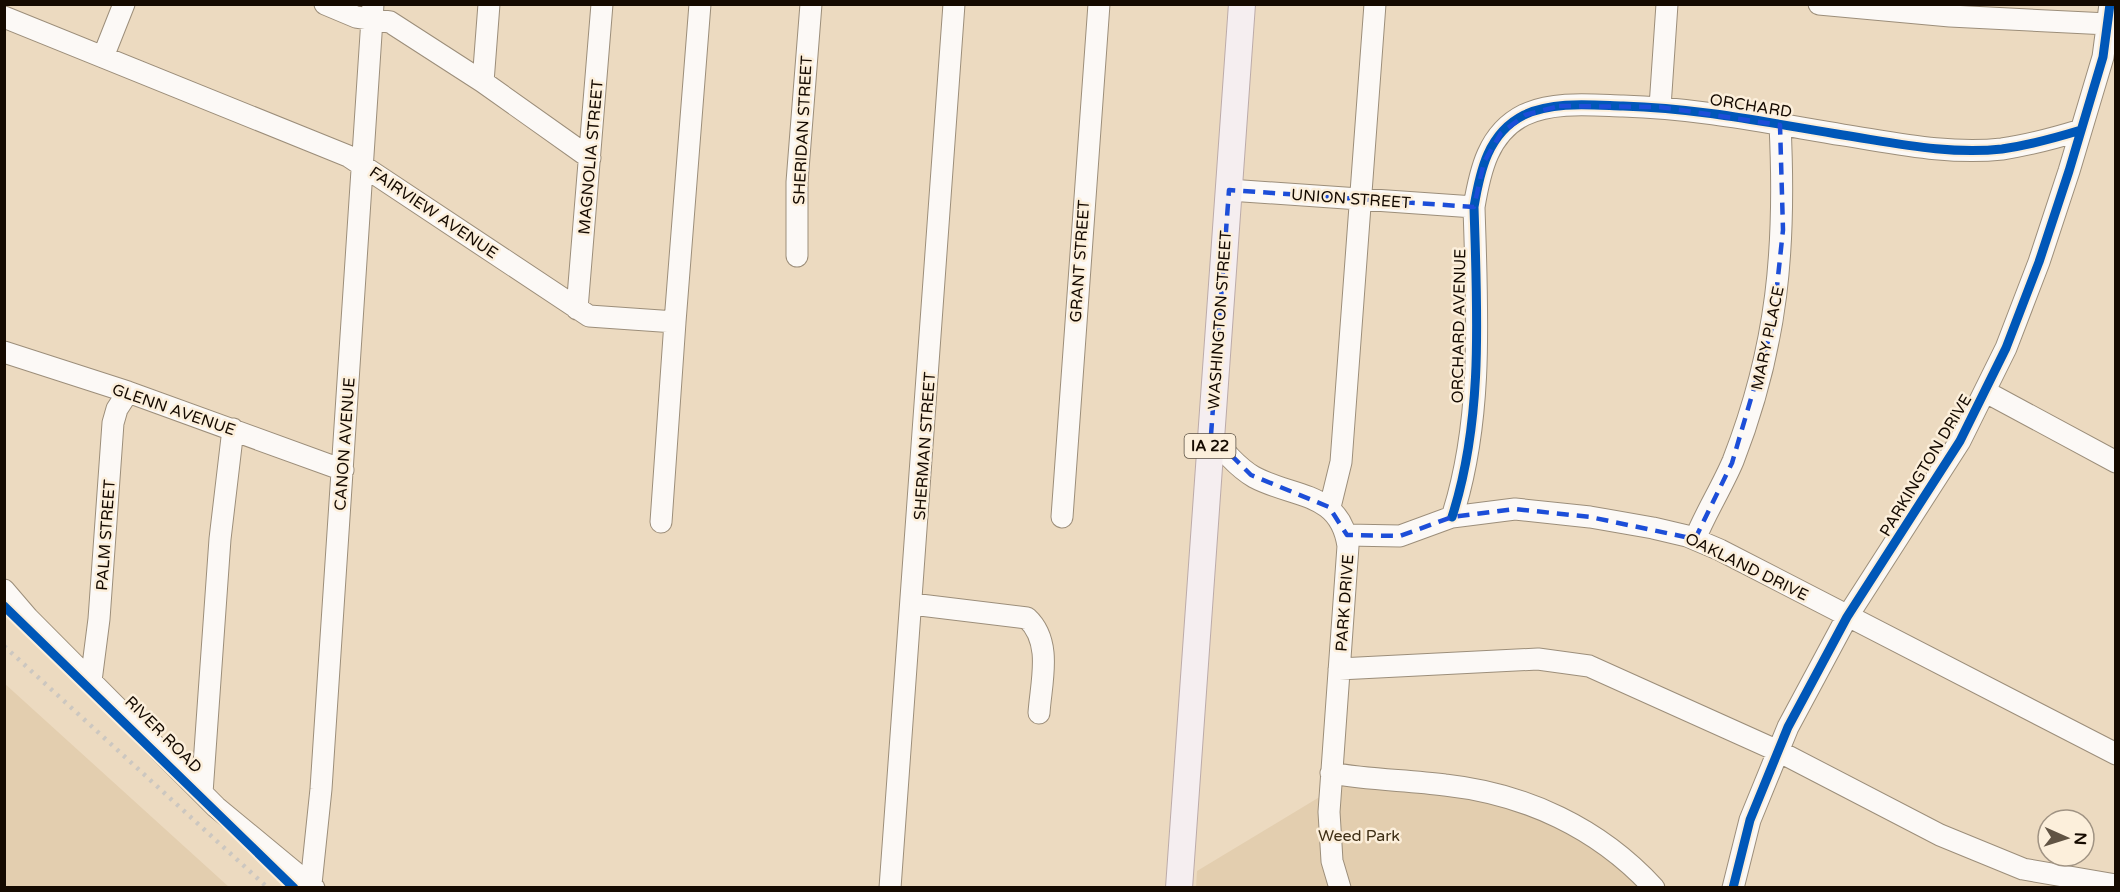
<svg xmlns="http://www.w3.org/2000/svg" width="2120" height="892" font-family="'Varela Round',sans-serif">
	<rect width="100%" height="100%" fill="#ecdac0"/>
	<!-- green -->
	<path fill="#e3ceaf" d="M4,683L229,887H5Z
		M1346,781L1486,796L1557,822L1620,863L1638,887L1196,888L1197,871Z"/>
	<g fill="none" stroke-linecap="round" stroke-linejoin="round">
		<!-- minor casing -->
		<g stroke="#9c8e7a" stroke-width="23">
			<path id="minor" d="M325,4L356,17L390,22L483,82L590,158
				M1819,4L1950,16L2108,24
				M4,17L348,156L589,316L675,322L661,522
				M103,57L124,4
				M483,82L489,4
				M1660,107L1667,4
				M1229,190L1474,207
				M797,256V182L811,4
				M577,309L602,4
				M675,322L700,4
				M4,352L128,392L343,470
				M1986,392L2116,462
				M1211,435C1223,450 1237,467 1254,477C1293,498 1340,491 1348,546L1329,812L1332,861L1340,888
				M1330,507L1341,462L1375,4
				M1062,517L1099,4
				M1452,517C1484,418 1477,309 1474,207C1480,171 1488,133 1524,115C1553,101 1591,105 1623,106C1697,108 1770,123 1843,135C1895,143 1949,155 2002,149C2029,145 2055,138 2081,130
				M1347,535L1400,536L1452,517L1515,509L1590,517L1653,528L1687,536L1720,550L2116,754
				M1695,539C1706,512 1722,487 1733,461C1778,346 1786,247 1780,125
				M4,590L28,618L216,807L314,888
				M912,604L1027,618C1053,642 1041,682 1039,713
				M1339,669L1538,659L1589,666L1778,751L1940,835L2023,869L2116,885
				M91,681L99,619L113,423L117,409L128,392
				M1331,773C1368,780 1408,780 1445,785C1526,794 1599,828 1654,888
				M202,793L220,539L233,429
				M311,884L321,789L373,4
				M890,888L954,4
				M1733,888L1750,820L1788,727L1847,617L1960,441L2006,348L2039,262L2069,171L2103,57L2110,4"/>
		</g>
		<!-- major casing -->
		<g stroke="#bcaba9" stroke-width="28">
			<path id="major" d="M1179,888L1242,4"/>
		</g>
		<!-- minor -->
		<use href="#minor" stroke="#fcf9f6" stroke-width="21"/>
		<!-- major -->
		<use href="#major" stroke="#f5eef0" stroke-width="26"/>
		<!-- rail -->
		<path stroke="#ccc7c0" stroke-width="4.5" stroke-dasharray="3 6" stroke-linecap="butt" d="M4,646L268,888"/>
		<!-- cycleway casing -->
		<g stroke="#fcefdb" stroke-width="13">
			<path id="cycleway" d="M1452,517C1484,418 1477,309 1474,207C1480,171 1488,133 1524,115C1553,101 1591,105 1623,106C1697,108 1770,123 1843,135C1895,143 1949,155 2002,149C2029,145 2055,138 2081,130
				M4,606L294,888
				M1733,888L1750,820L1788,727L1847,617L1960,441L2006,348L2039,262L2069,171L2103,57L2110,4"/>
		</g>
		<!-- cycleway -->
		<use href="#cycleway" stroke="#0057b8" stroke-width="9"/>
	</g>
	<!-- marked area -->
	<path fill="none" stroke="#1d4ed8" stroke-width="4.5" stroke-dasharray="12 8" stroke-linejoin="round" d="M1559,106L1660,107L1780,125L1783,230L1773,324L1732,463L1695,539L1590,517L1515,509L1452,517L1400,536L1347,535L1329,507L1251,475L1211,435L1229,190L1474,207L1484,162L1501,133L1525,115Z"/>
	<g text-anchor="middle" stroke-width="5" stroke-linejoin="round" paint-order="stroke">
		<!-- shield labels -->
		<rect fill="#fcefdb" stroke="#5a4f42" stroke-width="1.5" x="1184.5" y="434" width="51" height="24" rx="4.5"/>
		<g font-size="15" font-weight="bold" fill="#150a00">
			<text x="1210" y="451">IA 22</text>
		</g>
		<!-- street labels -->
		<g font-size="16" fill="#150a00" stroke="#fcefdb">
			<text transform="translate(1751 105) rotate(9)" y="6">ORCHARD</text>
			<text transform="translate(802 130) rotate(-87)" y="6">SHERIDAN STREET</text>
			<text transform="translate(590 157) rotate(-85)" y="6">MAGNOLIA STREET</text>
			<text transform="translate(1351 198) rotate(4)" y="6">UNION STREET</text>
			<text transform="translate(434 212) rotate(34)" y="6">FAIRVIEW AVENUE</text>
			<text transform="translate(1079 261) rotate(-86)" y="6">GRANT STREET</text>
			<text transform="translate(1219 320) rotate(-86)" y="6">WASHINGTON STREET</text>
			<text transform="translate(1458 326) rotate(-89)" y="6">ORCHARD AVENUE</text>
			<text transform="translate(1767 338) rotate(-78)" y="6">MARY PLACE</text>
			<text transform="translate(174 409) rotate(19)" y="6">GLENN AVENUE</text>
			<text transform="translate(344 444) rotate(-86)" y="6">CANON AVENUE</text>
			<text transform="translate(924 446) rotate(-86)" y="6">SHERMAN STREET</text>
			<text transform="translate(1925 465) rotate(-59)" y="6">PARKINGTON DRIVE</text>
			<text transform="translate(105 535) rotate(-86)" y="6">PALM STREET</text>
			<text transform="translate(1747 566) rotate(26)" y="6">OAKLAND DRIVE</text>
			<text transform="translate(1344 603) rotate(-86)" y="6">PARK DRIVE</text>
			<text transform="translate(164 734) rotate(45)" y="6">RIVER ROAD</text>
		</g>
		<!-- park labels -->
		<g font-size="16" fill="#3e2e14" stroke="#fcefdb">
			<text x="1359" y="841">Weed Park</text>
		</g>
	</g>
	<!-- border -->
	<rect width="2120" height="892" fill="none" stroke="#150a00" stroke-width="12"/>
	<!-- north arrow -->
	<g transform="translate(2066 838) rotate(93)"><circle r="28" fill="#fcefdb" stroke="#a09383" stroke-width="1.5"/>
	<path d="M0-4.5L10 22L0 15L-10 22Z" fill="#605343"/>
	<text y="-9" font-size="16" font-weight="bold" text-anchor="middle" fill="#150a00">N</text>
	</g>
</svg>
